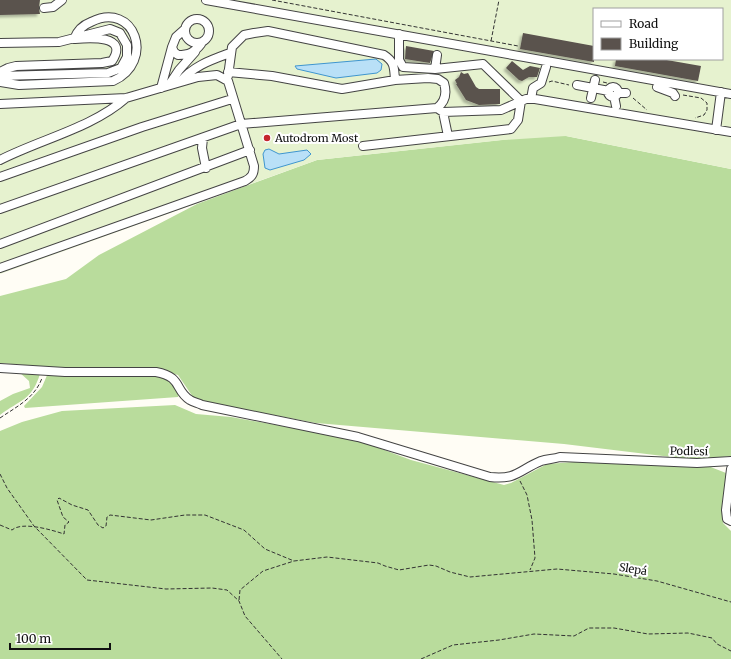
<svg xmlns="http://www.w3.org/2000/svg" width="731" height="659" font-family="Merriweather,serif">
	<defs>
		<filter id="shadow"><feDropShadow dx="-2.5" dy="2.5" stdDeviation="1" flood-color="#0004"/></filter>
	</defs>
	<rect width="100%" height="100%" fill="#fffdf5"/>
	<!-- forest -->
	<path fill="#b9dc9c" d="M538,136H566L731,169V456L696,460L564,444L316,423L195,400L178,375L156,369L48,367L0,363V296L66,279L99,255L197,204L317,160Z
		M19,372L40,374C32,400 20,400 0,415V401L13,394L30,388L29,381Z
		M48,373L158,374L167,378L180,392L178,397L25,408L24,406L42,387Z
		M175,405L196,414L231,417L355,439L411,460L504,485L511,483L547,464L574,462L708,466L726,473L723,506V523L731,531V659H0V431L22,422L62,411Z"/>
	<!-- pitch -->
	<path fill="#e6f2cf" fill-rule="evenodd" d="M0,0H731V169L566,136L503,140L317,160L0,274ZM594,9H722V59H594Z"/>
	<!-- water -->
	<path fill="#b9e0f7" stroke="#3f96cf" d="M376,59L382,64L381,70L377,73L336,78L297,69L295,66Z
		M269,149L279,154L307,150L311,154L304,160L270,170L265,168L263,154L265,150Z"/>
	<!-- building -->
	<path fill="#5a524d" filter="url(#shadow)" d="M0,0H40L39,8L40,14L0,15Z
		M523,33L594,46V62L520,49Z
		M406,46L434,51L430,63L405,59Z
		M616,59H661L701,66L698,81L615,66Z
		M512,61L523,70L530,66L540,68L537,77H529L522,81L519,80L506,68Z
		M461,72L464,74L468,73L476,87L479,89H500V104L479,105L466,100L456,84H457L455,80L459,77Z"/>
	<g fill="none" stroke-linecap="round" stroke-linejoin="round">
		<!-- minor casing -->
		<g stroke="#444" stroke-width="10">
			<path id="minor" d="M206,0L731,94
				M44,8L53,7L62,0
				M185 31a12 12 0 1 1 24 0a12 12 0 1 1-24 0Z
				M185,29L176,37L172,47L174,52L178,55C189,55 195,52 201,44
				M399,34V60L403,67L435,69L437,55
				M0,43L59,42L110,29L120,33L127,45V57L121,68L108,73L0,76
				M0,72L8,68L16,66L102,63L112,61C130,34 87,38 74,39C77,31 83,25 91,22C135,0 156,62 113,81L19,85L0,82
				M228,76L232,47L244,35L254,33L268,31L384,55C395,62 394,68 395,80
				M180,82C193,66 211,60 230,53
				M169,85L179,70L195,52
				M577,85L609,91
				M657,87L673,93L675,96
				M608 92a5 5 0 1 1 10 0a5 5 0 1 1-10 0Z
				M161,88L172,47
				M618,93H626
				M614,96L616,106
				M591,98L595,80
				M531,99L533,88L541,83L546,67
				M0,104L126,98L198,77L217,75L228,81L254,166C254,174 252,177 245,181L0,268
				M437,108L443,112L501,110L526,99H535L731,132
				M443,112L448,136
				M716,130L721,92
				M203,138L202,148L206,168
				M363,146L511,129L518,120L521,101L483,64L435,69
				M0,160C41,139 92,128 126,98
				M0,177L142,127L232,99
				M0,209L241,124L437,108C445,102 447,93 444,83L438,79L428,78L395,80L342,89L272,76L228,72
				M0,244L250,150
				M0,368L65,372H156C183,377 174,390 190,400C193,402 198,403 202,405L358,437L490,477C517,480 519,470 541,461C547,459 554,459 560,457L697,463L731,461
				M731,469L726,510L727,519L731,521"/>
		</g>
		<!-- path -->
		<path stroke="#333" stroke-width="1" stroke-dasharray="4 2" stroke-linecap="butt" d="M272,0L518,46
			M491,41L499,0
			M549,82L552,81L569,85
			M603,82L619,86
			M683,95L701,98L707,103V110L704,115L695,118
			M633,98L647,110
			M0,418C16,407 35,398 42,378
			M0,474L7,488L34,526L87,580L166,589L212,588L227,590L239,601L245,616L282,659
			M520,481L527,495L532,520L535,558L530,570
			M0,525L12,530C22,521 52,530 64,534L65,525L69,522L63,517L57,500L59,498L72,505L88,510L98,525L103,528L106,526L107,517L110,515L151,520L185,515H205L244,530L265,549L294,561L327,557L378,563L385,566L399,570L429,565L436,566L450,572L470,577L557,569L614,574L657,581L731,602
			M239,600L240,590L263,571L294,561
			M421,659L453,645L499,640L534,634L574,636L589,628H614L648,634L688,633L712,638L717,644L731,651"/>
		<!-- minor -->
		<use href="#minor" stroke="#fff" stroke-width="8"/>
	</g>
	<!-- markers -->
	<circle fill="#c4262e" stroke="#fff" stroke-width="1.5" cx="267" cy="138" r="4"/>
	<g text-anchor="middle" stroke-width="4" stroke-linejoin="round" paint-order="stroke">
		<!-- poi labels -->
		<g font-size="11" fill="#111" stroke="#fff" text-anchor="start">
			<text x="275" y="142">Autodrom Most</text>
		</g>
		<!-- street labels -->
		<g font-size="11" fill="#111" stroke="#fff">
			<text transform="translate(689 451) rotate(1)" y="4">Podlesí</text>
			<text transform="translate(633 569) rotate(9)" y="4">Slepá</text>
		</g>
	</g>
	<!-- legend -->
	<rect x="593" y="8" width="130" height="52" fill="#ffffff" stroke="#a0a0a0"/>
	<rect x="601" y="21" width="20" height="6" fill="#ffffff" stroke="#a0a0a0"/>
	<text x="629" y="28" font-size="12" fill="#111111">Road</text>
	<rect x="601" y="38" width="20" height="12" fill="#5a524d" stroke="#a0a0a0"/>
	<text x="629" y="48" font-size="12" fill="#111111">Building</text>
	<!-- scale -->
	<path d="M10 643v6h100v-6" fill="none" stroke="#111111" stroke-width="2"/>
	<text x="16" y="643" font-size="12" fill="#111111" stroke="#ffffff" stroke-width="3" paint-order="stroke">100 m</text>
</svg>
